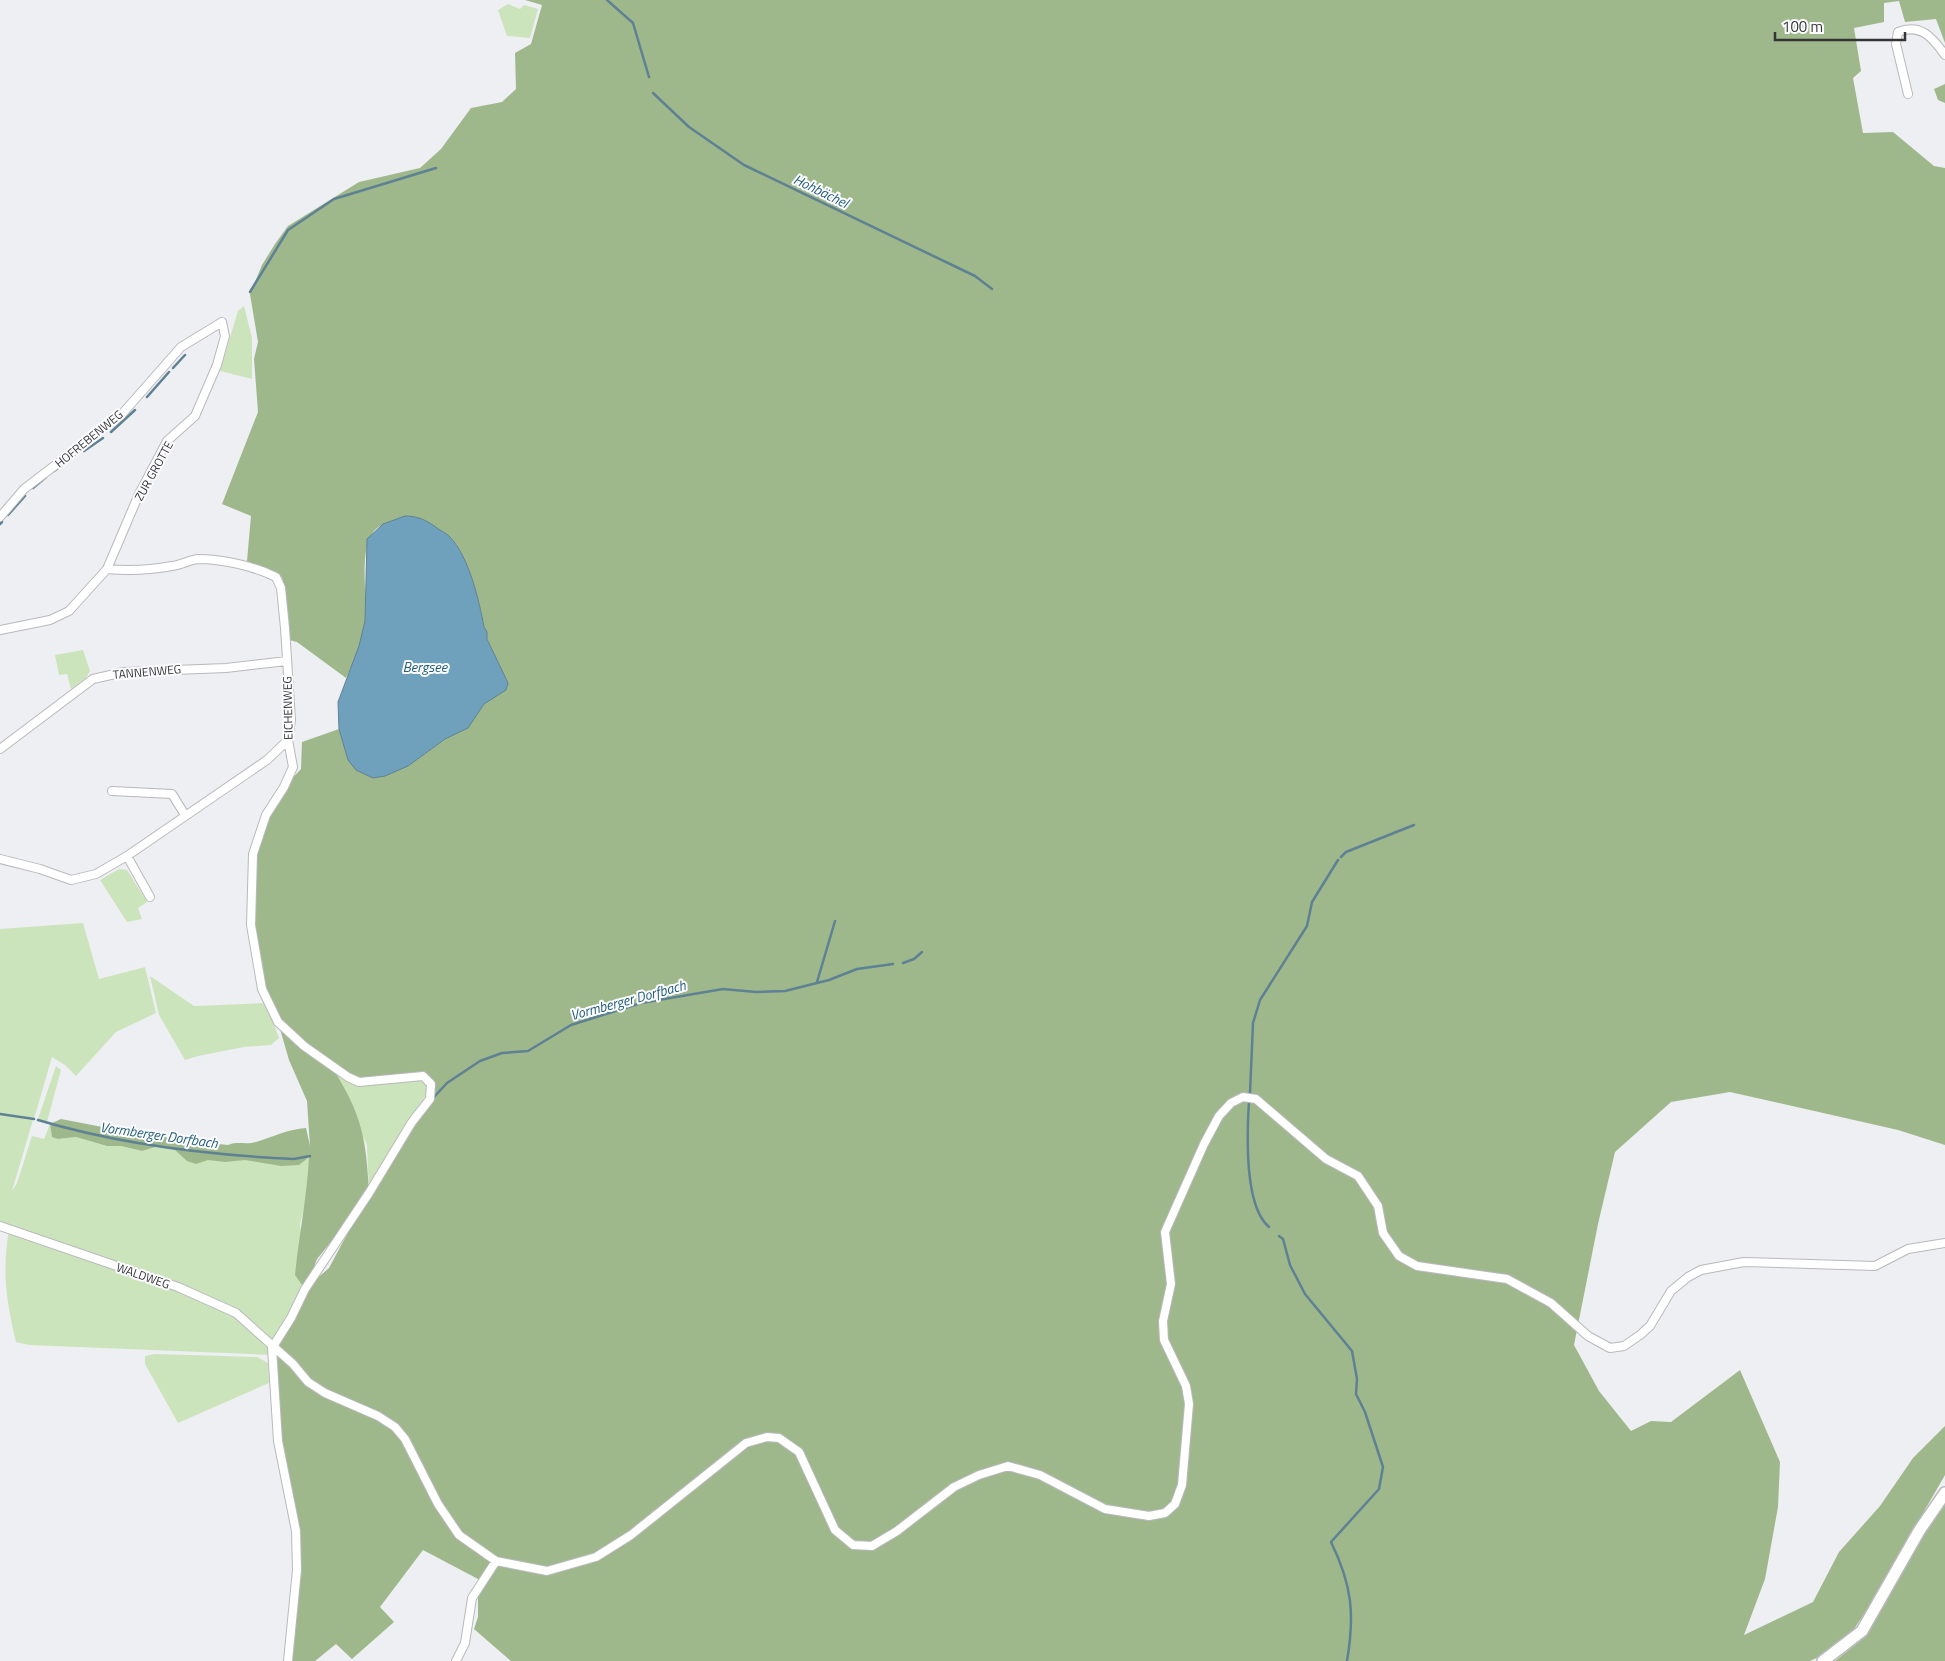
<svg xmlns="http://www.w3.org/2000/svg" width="1945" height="1661" font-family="'Titillium Web',sans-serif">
	<rect width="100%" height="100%" fill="#eeeff3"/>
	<!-- green -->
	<path fill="#cce4bc" d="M508,4L520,9L524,5L538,9L530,38L507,36L498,10Z
		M244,306L252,338V379L220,371L238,311Z
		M83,650L90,671L86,678L71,689L67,674L59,675L55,655Z
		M119,869L127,870L147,902L138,908L142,919L127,922L100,880Z
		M83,923L99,979L145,967L156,1013L116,1032L76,1076L65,1065L52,1057L34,1119L0,1114V929Z
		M150,976L194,1006L266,1003L279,1038L271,1045L244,1047L198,1056L185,1060L159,1015Z
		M56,1066L61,1070L47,1122L38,1119Z
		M331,1066L423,1076L431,1084L430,1099L369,1193L367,1145Z
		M0,1115L33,1120L12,1191L17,1183L32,1136L44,1139L50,1124L52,1136L58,1139L76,1137L107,1146H121L142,1151L154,1145L175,1150L310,1156L308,1193L300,1224L305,1289L272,1355L29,1345L16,1342C6,1300 2,1273 9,1229L0,1226Z
		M155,1354L257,1357L268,1363L269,1383L178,1423L145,1364V1356Z"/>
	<!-- forest -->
	<path fill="#9eb88c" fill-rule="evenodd" d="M525,0H1945V43L1936,19L1905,22L1899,1L1884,3V22L1854,28L1861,71L1853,78L1863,133L1893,132L1934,166L1945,168V1145L1898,1130L1730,1092L1671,1102L1615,1152L1598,1224L1574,1345L1599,1391L1631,1431L1651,1421L1671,1422L1740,1370L1780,1462L1778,1507L1765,1579L1744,1635L1813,1602L1839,1552L1880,1506L1913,1458L1945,1426V1475L1870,1605L1854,1629L1827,1653L1810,1661H511L474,1629L478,1617V1579L423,1550L380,1607L394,1622L352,1659L336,1644L315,1661H288L296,1531L278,1441L272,1355L305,1289L295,1275C299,1235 307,1197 309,1157L299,1165L281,1166L245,1160L225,1162L208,1160L196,1164L187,1161L175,1150L158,1146L142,1151L121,1146H107L76,1137L58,1139L52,1137L50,1124L61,1119L144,1135L157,1131L169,1139L228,1145C237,1141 247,1145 256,1142C273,1137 288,1129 306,1128L310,1146L307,1101L289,1060L278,1022L264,989L251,925L253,854L266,815L284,787L301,769L302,742L339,729L348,760L408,766L445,739L467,728L484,704L506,689L508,683L487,639V632L484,627C479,602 468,553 449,536C445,533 440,531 436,528C422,517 411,514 394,520C387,523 379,525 374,531C358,550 368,596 365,621C362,641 355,660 346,678L297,642L289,640L282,577L247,561L251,516L222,504L258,412L254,359L258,342L250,294L262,265L275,244L288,226L359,182L420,168L441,149L471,108L502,102L516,89L515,53L531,44L542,5ZM332,1067L359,1082L423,1076L431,1084L430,1099L369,1192C366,1137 362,1115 332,1067ZM367,1197L329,1268L306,1288L317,1259Z
		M1945,84V103L1938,100L1934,89Z
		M1945,1502V1661H1835L1865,1637L1924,1533Z"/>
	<!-- water -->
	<path fill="#6fa1bc" stroke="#5e8194" d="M405,516C418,516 426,520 437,528C441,531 446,533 450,537C469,557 479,600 484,627L487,632V639L508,683L506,690L484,704L468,728L445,739L408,766L385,776L373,778L356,770L348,760L339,729L338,702L359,646L365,621L367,539L383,524Z"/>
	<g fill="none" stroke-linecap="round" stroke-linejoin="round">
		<!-- stream -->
		<path stroke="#5e8194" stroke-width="2.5" d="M607,0L633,23L649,77
			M653,93L689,127L744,165L975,276L992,289
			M250,292L288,230L334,199L436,168
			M173,368L185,355
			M147,397L169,372
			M111,432L135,410
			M84,451L103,438
			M54,471L72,458
			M33,488L46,477
			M8,515L25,496
			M0,524L2,522
			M1341,857L1346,852L1414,825
			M903,963L914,959L922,952
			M817,982L835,921
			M1250,1093L1253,1023L1260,1000L1307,926L1312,902L1338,860
			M434,1097L447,1083L480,1061L502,1053L528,1051L571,1025L641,1003L723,989L756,992L785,991L829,980L857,969L893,964
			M1249,1101C1247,1133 1244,1206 1269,1227
			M0,1114L34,1119
			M38,1120C121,1145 208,1155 294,1159L310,1156
			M1279,1236L1283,1239L1290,1265L1305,1294L1352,1351L1357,1379L1356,1394L1365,1412L1383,1467L1379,1489L1331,1542C1352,1585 1355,1614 1347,1661"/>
		<!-- street casing -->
		<g stroke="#b9b9bd" stroke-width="10">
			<path id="street" d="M1908,94L1896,44L1898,32C1921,23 1933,38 1945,55
				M0,517L24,489L122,414L181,347L222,322L225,336L217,365L195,416L167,441L139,494L107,569
				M0,630L50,620L69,611L107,569C129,571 150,570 172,566C181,565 189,560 198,559C222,559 254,566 276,577L281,588L285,628L291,720L288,740L293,767L284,787L266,815L253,854L251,925L262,989L278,1022L304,1046L348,1077L359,1082L423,1076L431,1084L430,1099L412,1122L369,1193L305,1289L291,1318L272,1348L278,1441L296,1531L297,1570L288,1661
				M0,749L93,679L124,672L226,668L287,661
				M112,791L172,794L185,815
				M127,856L150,897
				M0,859L40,869L71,880L96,874L127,856L267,760L288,740
				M0,1226L178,1287L236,1313L293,1364L308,1382L325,1393L378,1416L395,1427L405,1439L438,1504L459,1535L496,1561L547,1571L596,1557L631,1535L746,1443L767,1437L779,1438L799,1452L835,1530L853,1545L872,1546L897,1531L954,1487L979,1475L1008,1466L1040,1475L1105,1509L1149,1516L1165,1513L1175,1504L1182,1485L1189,1404L1186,1386L1164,1340L1163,1321L1171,1284L1165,1232L1204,1144L1219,1116L1231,1103L1243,1097L1256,1099L1326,1159L1358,1176L1378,1206L1383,1233L1399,1256L1417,1266L1507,1279L1551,1303L1588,1336L1610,1348L1624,1346L1640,1335L1650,1326L1671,1291L1688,1277L1701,1270L1744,1262L1875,1266L1908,1249L1945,1243
				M456,1661L465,1643L472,1598L496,1561"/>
		</g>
		<!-- secondary casing -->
		<g stroke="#b9b9bd" stroke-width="14">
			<path id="secondary" d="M1823,1661L1862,1631L1919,1531L1945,1493"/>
		</g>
		<!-- street -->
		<use href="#street" stroke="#fff" stroke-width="8"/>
		<!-- secondary -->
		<use href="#secondary" stroke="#fff" stroke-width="11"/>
	</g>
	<g text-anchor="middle" stroke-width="4" stroke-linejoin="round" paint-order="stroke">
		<!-- street labels -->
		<g font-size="12" fill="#353536" stroke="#fcfcff">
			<text transform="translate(89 439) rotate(-39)" y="4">HOFREBENWEG</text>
			<text transform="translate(154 471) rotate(-61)" y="4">ZUR GROTTE</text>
			<text transform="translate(147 672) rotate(-5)" y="4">TANNENWEG</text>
			<text transform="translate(288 708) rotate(-91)" y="4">EICHENWEG</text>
			<text transform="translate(143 1276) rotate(19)" y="4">WALDWEG</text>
		</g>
		<!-- water labels -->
		<g font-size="14" font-style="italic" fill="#1e5c78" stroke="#fcfcff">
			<text transform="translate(821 191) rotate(26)" y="5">Hohbächel</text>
			<text x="425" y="672">Bergsee</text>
			<text transform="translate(628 1000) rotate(-15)" y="5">Vormberger Dorfbach</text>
			<text transform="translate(159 1135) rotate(8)" y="5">Vormberger Dorfbach</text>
		</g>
	</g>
	<!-- scale -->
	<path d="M1775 32v8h130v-8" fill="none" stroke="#353536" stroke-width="2.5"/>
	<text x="1782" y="32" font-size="15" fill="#353536" stroke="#fcfcff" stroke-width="4" paint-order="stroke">100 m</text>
</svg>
